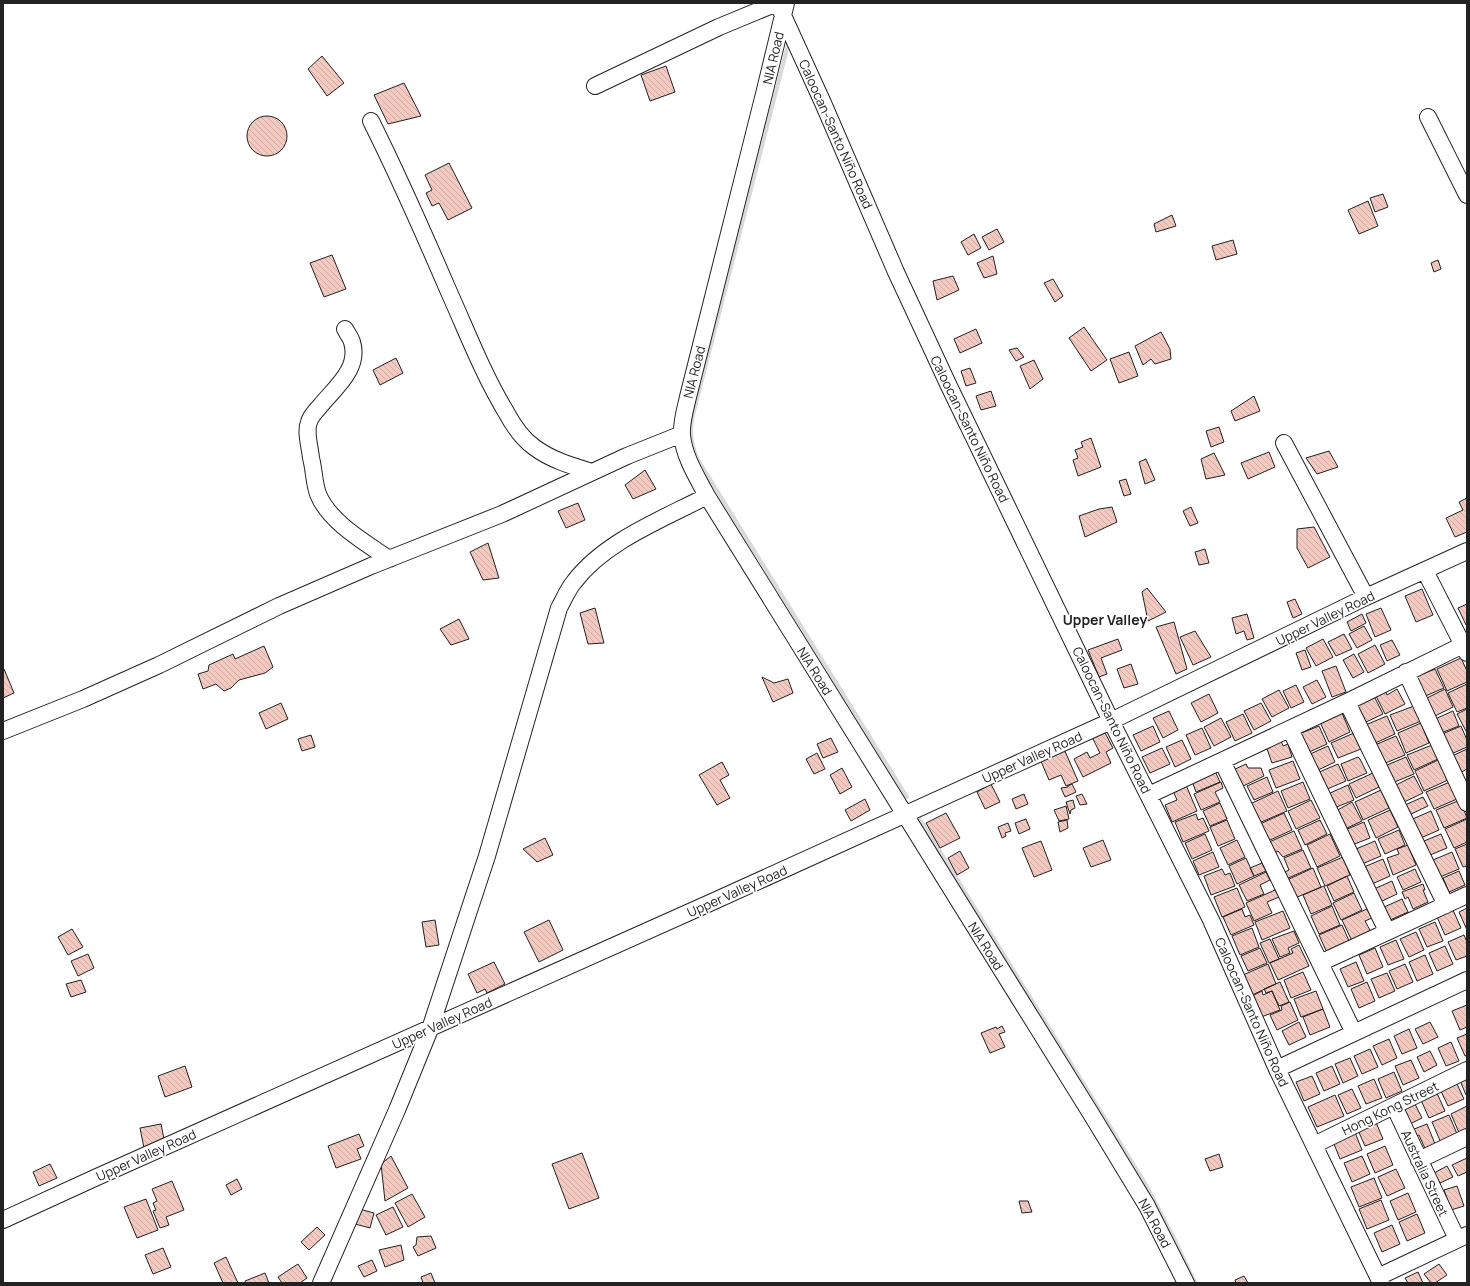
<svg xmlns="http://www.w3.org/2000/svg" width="1470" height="1286" font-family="Manrope,sans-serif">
	<defs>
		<pattern id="building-back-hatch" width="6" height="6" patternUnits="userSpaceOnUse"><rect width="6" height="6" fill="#f3c9c0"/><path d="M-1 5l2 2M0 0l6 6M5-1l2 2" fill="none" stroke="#d0aca5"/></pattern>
	</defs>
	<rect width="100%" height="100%" fill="#fff"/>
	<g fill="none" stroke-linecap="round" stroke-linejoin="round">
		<!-- stream -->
		<path stroke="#d9d9d9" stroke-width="4" d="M789,41L693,415C689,431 691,445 698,460L907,797
			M918,816L1145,1183L1176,1242L1195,1283"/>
	</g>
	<!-- building -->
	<path fill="url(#building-back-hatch)" stroke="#222" d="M322,56L344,83L327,96L308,69Z
		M666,66L675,92L650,101L641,75Z
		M404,83L421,116L388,124L374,95Z
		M247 136a20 20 0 1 1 40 0a20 20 0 1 1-40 0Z
		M449,163L472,208L448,220L439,203L432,206L426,193L432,190L425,175Z
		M1383,194L1388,207L1375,212L1370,198Z
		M1368,201L1378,226L1359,234L1348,210Z
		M1172,215L1176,226L1156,232L1154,224Z
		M997,229L1004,242L989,250L982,237Z
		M974,234L981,248L968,255L961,242Z
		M1233,240L1237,254L1216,260L1212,246Z
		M332,255L346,289L324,297L310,263Z
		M993,256L997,274L984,278L977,263Z
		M1438,260L1441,269L1434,272L1431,263Z
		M953,276L959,290L937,300L933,281Z
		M1053,279L1063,296L1055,302L1044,283Z
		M1084,327L1107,360L1091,371L1069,338Z
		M976,329L982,343L960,353L954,339Z
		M1161,332L1170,349L1171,359L1155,364L1151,359L1143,365L1135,346Z
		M1017,348L1024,357L1016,361L1009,350Z
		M1129,352L1138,376L1119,383L1110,359Z
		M396,358L403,373L380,385L373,370Z
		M1034,360L1043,379L1030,389L1020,366Z
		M970,368L976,383L966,386L961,371Z
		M991,391L996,406L981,410L976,396Z
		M1254,396L1260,411L1235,421L1231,411Z
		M1219,427L1224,442L1211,447L1206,431Z
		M1091,438L1101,467L1078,476L1073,460L1078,458L1075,450L1083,447L1081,442Z
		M1329,451L1338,467L1317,474L1306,458Z
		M1269,452L1275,467L1248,479L1241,463Z
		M1214,453L1225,475L1206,479L1201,459Z
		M1146,459L1155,480L1145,484L1139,462Z
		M645,470L656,489L633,499L625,485Z
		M1126,479L1131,494L1124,496L1119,481Z
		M1467,498V532L1455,537L1446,518L1463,510L1459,502Z
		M578,503L585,520L566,528L558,511Z
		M1112,507L1117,522L1085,537L1079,516L1099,509Z
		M1191,507L1198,523L1190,526L1183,511Z
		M1314,527L1330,557L1308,568L1297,548V529Z
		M488,543L499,578L483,580L470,552Z
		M1205,549L1209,563L1199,565L1195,552Z
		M1147,588L1166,612L1148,621L1142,592Z
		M1422,589L1433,615L1416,622L1405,596Z
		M1295,599L1302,614L1293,618L1287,602Z
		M1467,604V625H1466L1458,608Z
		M595,608L604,643L588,644L580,613Z
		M1381,608L1391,630L1375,637L1366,614Z
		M1247,614L1254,638L1247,640L1244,631L1236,634L1232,618Z
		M1362,614L1366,623L1351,631L1347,622Z
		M459,619L469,639L451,645L440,629Z
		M1174,622L1187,669L1176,674L1156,627Z
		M1364,626L1372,640L1357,648L1349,634Z
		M1195,631L1211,657L1193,665L1180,637Z
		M1344,634L1352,649L1336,656L1328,642Z
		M1118,639L1122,650L1101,658L1107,674L1099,677L1088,650Z
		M1323,639L1333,657L1316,666L1306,648Z
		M1392,640L1400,655L1387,661L1380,645Z
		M1375,645L1385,664L1368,673L1358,654Z
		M264,646L273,667L265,673L239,680L231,688L224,691L216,684L203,689L198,674L208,671L209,665L233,654L235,659Z
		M1305,650L1311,667L1302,670L1296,653Z
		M1354,654L1364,672L1353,678L1343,660Z
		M1461,658L1467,671V682L1447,691L1437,669Z
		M1131,664L1138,684L1124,688L1117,669Z
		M1336,666L1346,692L1332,697L1322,671Z
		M4,669L14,693L3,698V670Z
		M1435,669L1444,688L1423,697L1415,677Z
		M762,677L774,683L788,679L793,693L773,702Z
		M1317,680L1326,697L1312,704L1303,687Z
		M1467,684V708L1457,712L1448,693Z
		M1296,685L1304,702L1291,708L1283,691Z
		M1384,689L1387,695L1397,689L1405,704L1385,714L1375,694Z
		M1445,689L1453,707L1433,717L1425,699Z
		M1279,690L1289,708L1272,717L1262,699Z
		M1209,694L1218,713L1201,722L1191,703Z
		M1374,696L1383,714L1364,723L1355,705Z
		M281,703L288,719L266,729L259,713Z
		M1261,703L1271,721L1254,730L1244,711Z
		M1414,706L1421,721L1397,731L1390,715Z
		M1467,709V733L1457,714Z
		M1169,711L1178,730L1163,738L1153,718Z
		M1453,711L1459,726L1441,733L1435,719Z
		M1342,713L1350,732L1329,742L1320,722Z
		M1243,714L1252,733L1235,741L1226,722Z
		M1387,716L1395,734L1371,745L1363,726Z
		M1221,718L1231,737L1214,746L1204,727Z
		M1421,723L1429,743L1406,753L1398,733Z
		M1153,726L1160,742L1141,751L1133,735Z
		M1319,726L1327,744L1307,753L1299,734Z
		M1461,726L1467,740V747L1449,755L1440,735Z
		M1202,728L1211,748L1195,755L1186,735Z
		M1104,731L1113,748L1106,752L1111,763L1083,777L1074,759L1087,752L1090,758L1100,753L1092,737Z
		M1354,733L1361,749L1338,758L1331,743Z
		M311,735L315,747L302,751L298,739Z
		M1396,736L1405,755L1383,764L1375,745Z
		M831,738L838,752L823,758L817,744Z
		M1182,740L1191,759L1175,767L1166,747Z
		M1281,741L1283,746L1288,744L1292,757L1272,763L1266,746Z
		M1432,745L1438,759L1414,770L1407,755Z
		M1328,746L1335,762L1316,771L1308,755Z
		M1162,748L1170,764L1150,773L1142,757Z
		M1064,749L1078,781L1066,786L1061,775L1049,780L1040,759Z
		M1467,749V769L1458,774L1450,757Z
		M817,753L825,769L814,774L806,759Z
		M1358,757L1360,759L1367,773L1348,781L1341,764Z
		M1406,757L1414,774L1392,783L1385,766Z
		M1438,760L1448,780L1424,791L1415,771Z
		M1293,761L1300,779L1276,788L1269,770Z
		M722,762L729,775L720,780L730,798L717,805L699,775Z
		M1246,764L1248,768H1261L1264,776L1239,788L1231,771Z
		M1338,764L1346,781L1325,790L1317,773Z
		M842,768L852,787L840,794L830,775Z
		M1215,771L1220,782L1196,792L1192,781Z
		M1373,773L1379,787L1356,798L1349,784Z
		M1414,776L1423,793L1402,803L1394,786Z
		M1267,777L1273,792L1254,800L1247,786Z
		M1221,782L1223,788L1215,792L1220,802L1201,810L1194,794Z
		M1303,782L1310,799L1288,808L1281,791Z
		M1450,782L1457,799L1434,809L1426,792Z
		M991,784L1000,802L985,809L977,792Z
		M1072,784L1076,792L1065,797L1061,788L1068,787V786Z
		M1186,785L1197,811L1172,822L1165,805L1177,800L1173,791Z
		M1348,785L1354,800L1334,808L1328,794Z
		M1381,790L1389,808L1363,820L1355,802Z
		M1278,791L1287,811L1259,823L1250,804Z
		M1024,794L1028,804L1016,809L1012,799Z
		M1082,794L1087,804L1080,805L1076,796Z
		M1423,797L1428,806L1409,815L1405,805Z
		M865,799L870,810L851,821L845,810Z
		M1073,800L1075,808L1071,810L1070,814L1066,802Z
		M1311,800L1320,818L1296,829L1288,811Z
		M1460,800L1467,818L1444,828L1436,810Z
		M1352,802L1362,821L1343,830L1334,812Z
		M1220,803L1227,819L1210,826L1203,811Z
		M1066,806L1069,819L1059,821L1054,810Z
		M1390,810L1398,827L1376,838L1368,820Z
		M1431,811L1439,830L1416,840L1408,821Z
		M946,813L960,838L940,848L926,823Z
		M1284,813L1292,830L1268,841L1260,824Z
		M1196,814L1198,820L1203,818L1209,831L1183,842L1175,822Z
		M1026,819L1030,829L1019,834L1015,823Z
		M1467,819V842L1454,848L1445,829Z
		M1067,820L1068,828L1060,832L1058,822Z
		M1227,820L1235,839L1218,846L1210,827Z
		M1320,820L1327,834L1305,845L1298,830Z
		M1364,822L1370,838L1352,845L1345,830Z
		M1008,823L1011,831L1005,833L1006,836L1002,838L998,827Z
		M1399,830L1405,845L1385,854L1378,839Z
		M1294,831L1302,849L1283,857L1278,851L1272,854L1267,843Z
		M1205,834L1212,850L1192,859L1185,843Z
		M1330,834L1340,856L1317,867L1307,845Z
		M1441,834L1447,848L1430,855L1424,841Z
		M545,838L553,855L537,862L523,849Z
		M1103,840L1111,860L1091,867L1083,848Z
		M1237,840L1245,857L1228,865L1220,848Z
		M1041,841L1052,870L1034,877L1022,848Z
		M1375,841L1381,856L1362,864L1356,849Z
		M1467,844V866L1463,867L1455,849Z
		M1408,845L1416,865L1393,875L1387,858L1399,854L1397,849Z
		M1303,850L1311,868L1286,879L1283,873L1289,870L1284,858Z
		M960,851L969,868L957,875L948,858Z
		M1213,852L1219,867L1199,875L1193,861Z
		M1452,852L1459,869L1440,877L1433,860Z
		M1343,857L1350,875L1325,886L1317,868Z
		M1246,858L1254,876L1237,884L1229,866Z
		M1383,859L1390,876L1372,884L1364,867Z
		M1262,863L1266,871L1254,876L1250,868Z
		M1313,868L1321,887L1295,898L1287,880Z
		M1222,869L1225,875L1230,873L1235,886L1211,895L1204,876Z
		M1415,869L1421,882L1403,890L1397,877Z
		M1459,871L1465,885L1449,892L1443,878Z
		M1266,872L1270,880L1260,885L1264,894L1247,901L1239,885Z
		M1347,876L1354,892L1334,901L1327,886Z
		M1392,881L1397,894L1380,902L1374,889Z
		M1423,884L1425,890H1423L1428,902L1413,909L1408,897L1405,899L1402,892Z
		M1324,886L1332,905L1311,914L1303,895Z
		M1237,888L1245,907L1222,917L1214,897Z
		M1275,890L1279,897L1267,902L1272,913L1254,921L1246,903Z
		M1354,893L1362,910L1341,920L1333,903Z
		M1402,899L1408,912L1388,921L1382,908Z
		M1332,906L1340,925L1319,934L1311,916Z
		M1467,908V930L1459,912Z
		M1242,909L1245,917L1250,915L1254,925L1231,935L1223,917Z
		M1367,909L1372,918L1365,921L1371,932L1352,941L1342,920Z
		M1453,910L1461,928L1445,935L1437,917Z
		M1283,911L1290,928L1262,940L1255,922Z
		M435,920L439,945L426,947L422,922Z
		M549,920L563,950L539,962L524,932Z
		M1435,922L1443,941L1427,947L1419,929Z
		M1342,925L1351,945L1328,955L1319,935Z
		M1252,928L1259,947L1240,955L1232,936Z
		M72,929L83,947L68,955L58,937Z
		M1294,931L1299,943L1288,948L1290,953L1280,957L1272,939Z
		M1416,932L1424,950L1409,957L1400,939Z
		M1464,935L1467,942V956L1456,960L1448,942Z
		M1270,939L1279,959L1269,963L1260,943Z
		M1396,940L1404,959L1388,965L1380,947Z
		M1299,945L1309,966L1278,980L1270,963L1293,953L1291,949Z
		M1445,946L1453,964L1437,971L1429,953Z
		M1260,948L1267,963L1248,971L1241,956Z
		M1375,948L1383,967L1367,974L1359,955Z
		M88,954L94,968L78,976L71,961Z
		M1425,955L1433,974L1417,981L1409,962Z
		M494,962L505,984L487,993L485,989L477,993L468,974Z
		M1356,962L1364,981L1348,987L1340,969Z
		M1268,964L1276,984L1252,995L1243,975Z
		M1405,964L1413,982L1397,989L1389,971Z
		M1303,972L1311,990L1291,998L1284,980Z
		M1387,973L1395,991L1379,998L1371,979Z
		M81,980L86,992L71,997L66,984Z
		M1280,982L1289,1002L1279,1006L1272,991L1266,993L1264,989Z
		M1367,982L1375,1001L1359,1008L1351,989Z
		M1262,991L1263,995L1272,991L1280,1010L1261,1017L1252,996Z
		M1316,991L1323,1009L1301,1017L1294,999Z
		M1290,1002L1298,1020L1277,1030L1270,1015L1282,1010L1281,1006Z
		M1467,1005V1027L1460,1030L1452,1011Z
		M1323,1009L1330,1027L1310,1035L1303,1017Z
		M1299,1022L1306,1037L1289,1045L1282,1031Z
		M1430,1022L1438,1037L1423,1044L1415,1029Z
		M1002,1026L1005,1032L999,1034L1005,1047L990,1053L981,1033L996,1027L997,1029Z
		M1409,1029L1417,1048L1402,1054L1394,1036Z
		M1467,1034V1055L1465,1056L1457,1038Z
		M1389,1039L1397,1058L1382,1065L1373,1046Z
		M1451,1042L1459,1061L1446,1066L1438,1048Z
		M1370,1049L1378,1067L1362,1074L1354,1056Z
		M1430,1051L1437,1065L1424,1072L1417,1057Z
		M1350,1058L1358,1076L1343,1083L1335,1064Z
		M1411,1060L1419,1078L1403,1085L1395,1066Z
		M185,1066L192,1087L165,1097L158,1076Z
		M1332,1066L1340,1084L1324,1091L1316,1073Z
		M1394,1072L1402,1091L1386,1098L1378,1079Z
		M1467,1075V1095H1466L1459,1078Z
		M1312,1076L1320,1094L1304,1101L1296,1082Z
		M1374,1079L1382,1098L1366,1104L1358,1086Z
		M1456,1082L1464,1099L1448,1106L1440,1089Z
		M1352,1089L1361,1108L1347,1114L1338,1095Z
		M1436,1091L1445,1111L1429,1118L1420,1098Z
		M1335,1095L1344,1116L1317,1127L1308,1107Z
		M1414,1102L1422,1118L1410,1124L1402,1109Z
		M1467,1106V1132L1460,1135L1451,1114Z
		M1449,1115L1458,1136L1441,1143L1432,1122Z
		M1375,1120L1383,1139L1365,1146L1357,1128Z
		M161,1124L165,1144L144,1148L140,1128Z
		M1427,1124L1437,1149L1427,1153L1419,1135L1412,1138L1409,1131Z
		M1354,1130L1362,1150L1340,1159L1332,1139Z
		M359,1134L364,1146L357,1149L361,1159L336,1168L328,1146Z
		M1385,1146L1393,1165L1375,1173L1367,1154Z
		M582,1153L599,1198L569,1209L552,1164Z
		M1219,1154L1223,1167L1210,1171L1205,1159Z
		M391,1156L408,1188L385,1201L381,1164Z
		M1362,1156L1370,1174L1352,1182L1344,1163Z
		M1467,1158V1172L1458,1176L1452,1165Z
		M50,1164L57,1178L39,1186L33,1172Z
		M1447,1166L1453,1177L1440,1183L1434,1173Z
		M1396,1169L1405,1188L1387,1196L1378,1177Z
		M1374,1178L1382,1198L1359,1207L1351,1187Z
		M237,1179L242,1189L231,1195L226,1185Z
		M172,1181L184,1210L166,1217L169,1225L160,1228L153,1211L156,1210L153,1203L157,1201L152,1189Z
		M1457,1186L1464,1206L1451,1210L1444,1190Z
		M1408,1193L1416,1212L1398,1220L1390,1201Z
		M412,1194L425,1217L408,1227L395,1203Z
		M146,1199L158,1230L137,1238L124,1207Z
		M1381,1200L1389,1220L1367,1229L1359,1209Z
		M1019,1201H1028L1032,1212L1022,1213Z
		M393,1207L403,1227L386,1235L376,1215Z
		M359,1209L374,1213L370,1228L355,1224Z
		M1417,1214L1425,1233L1407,1241L1399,1222Z
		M1392,1225L1400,1244L1382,1252L1374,1233Z
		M317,1227L325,1235L309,1250L301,1242Z
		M431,1236L436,1248L418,1256L413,1247L416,1245L417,1237Z
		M401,1245L404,1260L385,1267L379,1250Z
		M163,1248L171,1267L153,1274L145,1255Z
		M226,1257L238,1283H223L214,1263Z
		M372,1260L377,1271L364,1277L358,1266Z
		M298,1264L307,1278L300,1283H282L278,1277Z
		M1439,1264L1447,1275L1435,1283H1431L1424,1274Z
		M1418,1272L1423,1283H1408L1405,1278Z
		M265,1273L269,1283H246L245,1281Z
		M431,1273L435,1283H423L421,1277Z
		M1244,1276L1248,1283H1236L1235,1280Z"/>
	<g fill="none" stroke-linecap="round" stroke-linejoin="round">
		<!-- minor casing -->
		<g stroke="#222" stroke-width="18">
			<path id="minor" d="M786,3L764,94L688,397C685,410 681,423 682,435C684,457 697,477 707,496L1093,1117L1147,1206L1186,1283
				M781,11L823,103L896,272L948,384L1111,721L1211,920L1277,1069L1381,1283
				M595,86L719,27L777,3
				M1428,117L1467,195
				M371,121C399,177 424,234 449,292C467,332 483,374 506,412C513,425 521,438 534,447C551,460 572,466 592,472
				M345,329C347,333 351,338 352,342C360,368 336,387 321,405C317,410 311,415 309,422C305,432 310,447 311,458C314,469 314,483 318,494C329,522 366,543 389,559
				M1284,443L1366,597
				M1425,571L1467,653
				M1406,672L1467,803
				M1347,702L1446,905
				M1290,729L1387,931
				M3,731L83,699L159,665L279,606L371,566L502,514L627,456L682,434
				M1222,761L1354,1033
				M1149,795L1347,702L1467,643
				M1320,963L1467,895
				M1277,1069L1467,980
				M1394,1106L1457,1239
				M1314,1145L1467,1070
				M1419,1160L1467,1137
				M3,1220L97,1177L712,902L1111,721L1366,597L1467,551
				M1378,1277L1467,1235
				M321,1283L397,1110L430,1029L487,856L559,608C564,599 568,589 574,582C605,541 663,519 707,496"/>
		</g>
		<!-- minor -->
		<use href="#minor" stroke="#fff" stroke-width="16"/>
	</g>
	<g text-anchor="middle" stroke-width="3" stroke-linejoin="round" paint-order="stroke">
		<!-- street labels -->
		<g font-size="13" fill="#222" stroke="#fff">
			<text transform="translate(773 58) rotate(-77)" y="5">NIA Road</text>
			<text transform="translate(836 134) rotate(66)" y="5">Caloocan-Santo Niño Road</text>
			<text transform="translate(694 372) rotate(-76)" y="5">NIA Road</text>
			<text transform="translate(970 429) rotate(64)" y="5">Caloocan-Santo Niño Road</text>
			<text transform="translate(1325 618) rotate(-26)" y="5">Upper Valley Road</text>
			<text transform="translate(815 671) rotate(58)" y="5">NIA Road</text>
			<text transform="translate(1112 720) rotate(64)" y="5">Caloocan-Santo Niño Road</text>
			<text transform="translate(1032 757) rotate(-24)" y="5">Upper Valley Road</text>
			<text transform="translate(737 891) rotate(-24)" y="5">Upper Valley Road</text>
			<text transform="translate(986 946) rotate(58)" y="5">NIA Road</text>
			<text transform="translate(1252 1012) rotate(66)" y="5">Caloocan-Santo Niño Road</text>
			<text transform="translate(442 1023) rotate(-24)" y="5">Upper Valley Road</text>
			<text transform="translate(1390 1108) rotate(-26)" y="5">Hong Kong Street</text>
			<text transform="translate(146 1155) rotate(-24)" y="5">Upper Valley Road</text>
			<text transform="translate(1425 1173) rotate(65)" y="5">Australia Street</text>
			<text transform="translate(1155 1223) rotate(62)" y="5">NIA Road</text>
		</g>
		<!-- neighbourhood labels -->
		<g font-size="14" font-weight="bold" fill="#222" stroke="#fff">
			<text x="1105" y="625">Upper Valley</text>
		</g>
	</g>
	<!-- border -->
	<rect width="1470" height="1286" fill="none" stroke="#222222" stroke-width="8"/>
</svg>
